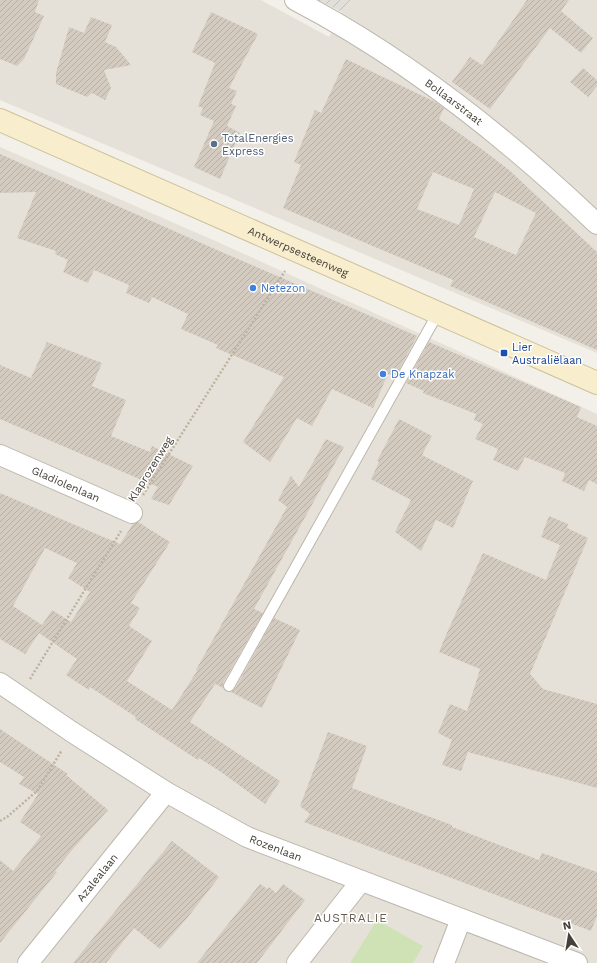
<svg xmlns="http://www.w3.org/2000/svg" width="597" height="963" font-family="'Work Sans',sans-serif">
	<defs>
		<pattern id="industrial-furrows" width="10" height="10" patternUnits="userSpaceOnUse"><rect width="10" height="10" fill="#e2dfda"/><path d="M-1 1l2-2M0 10L10 0M9 11l2-2" fill="none" stroke="#c3c0bc"/></pattern>
		<pattern id="building-hatch" width="6" height="6" patternUnits="userSpaceOnUse"><rect width="6" height="6" fill="#d3cbc0"/><path d="M-1 1l2-2M0 6l6-6M5 7l2-2" fill="none" stroke="#b6afa6"/></pattern>
	</defs>
	<rect width="100%" height="100%" fill="#f2f0e9"/>
	<!-- residential -->
	<path fill="#e6e1d8" d="M0,0H261L329,37L342,12L351,0H597V353L0,100Z
		M0,147L220,243L597,414V963H0Z"/>
	<!-- industrial -->
	<path fill="url(#industrial-furrows)" d="M318,0H351L342,12Z"/>
	<!-- grass -->
	<path fill="#cee2b6" d="M377,920L423,946L413,963H350Z"/>
	<!-- building -->
	<path fill="url(#building-hatch)" fill-rule="evenodd" d="M0,0H39L35,12L44,16L24,59L17,66L0,59Z
		M527,0H569L561,11L593,38L581,53L550,28L490,109L452,82L470,57L482,65Z
		M211,12L258,34L229,88L237,91L231,104L236,106L227,126L240,133L220,179L194,167L214,121L200,115L203,108L198,106L215,63L192,52Z
		M91,17L112,25L105,42L116,47L131,65L104,70L111,88L105,100L92,93L87,97L56,84V73L69,27L84,33Z
		M346,59L435,102L444,108L439,119L483,150L509,170L597,252V350L450,286L453,280L283,208L301,165L294,162L315,110L321,113ZM433,172L474,189L459,225L417,209ZM495,192L536,213L516,255L474,237Z
		M583,68L597,80V86L588,97L570,82Z
		M0,154L217,250L417,336L395,377L388,374L373,408L332,389L312,426L297,418L270,462L243,442L284,377L216,348L218,345L181,329L188,314L152,297L149,303L126,293L129,285L94,270L88,283L63,272L68,260L55,254L56,251L17,238L36,192L0,193Z
		M47,342L102,363L92,386L126,400L111,436L150,452L152,446L193,466L169,505L151,499L158,487L0,419V365L31,378Z
		M429,342L581,407L577,417L597,426V484L589,480L584,491L562,481L565,473L525,457L518,471L493,460L498,449L475,439L483,424L474,420L476,414L423,393L424,391L406,383Z
		M399,419L432,436L422,455L473,481L453,528L436,520L421,551L395,532L411,500L371,479L379,462L377,461Z
		M326,439L344,447L254,609L263,613L223,683V688L215,684L190,722L280,781L265,804L221,772L199,758L198,760L135,719L136,717L90,687L89,690L66,675L77,659L39,633L25,654L0,639V493L120,544L133,524L138,522L170,542L131,603L140,608L129,626L152,641L127,681L172,710L197,671L196,670L287,507L278,500L291,476L299,487ZM45,548L77,563L68,578L90,592L71,622L52,610L42,625L13,606Z
		M549,516L568,524L567,528L588,538L530,674L543,689L597,704V788L468,752L461,771L442,765L452,740L438,733L450,704L467,711L480,669L439,652L446,635L483,553L546,580L560,545L541,537Z
		M274,618L300,630L262,708L231,692L235,689Z
		M0,729L68,774L66,775L108,810L72,850L55,871L57,872L0,943V860L13,871L41,836L20,822L38,794L19,784L24,777L0,762Z
		M328,732L367,746L352,788L452,825V827L539,860L542,853L597,872V916L591,931L304,822L310,814L300,806Z
		M172,841L219,877L188,917L160,949L134,928L106,963H73Z
		M260,884L267,889L269,887L276,893L283,884L305,900L257,963H197Z"/>
	<g fill="none" stroke-linecap="round" stroke-linejoin="round">
		<!-- lane casing -->
		<g stroke="#bdb7ac" stroke-width="12">
			<path id="lane" d="M229,686L438,313"/>
		</g>
		<!-- street casing -->
		<g stroke="#bdb7ac" stroke-width="22">
			<g id="street">
				<path id="s1" d="M295,0C406,58 507,138 597,224"/>
				<path id="s2" d="M0,455L132,513"/>
				<path id="s3" d="M0,683L72,732L166,792L247,837L577,963"/>
				<path id="s4" d="M28,963L166,792"/>
				<path d="M297,963L361,881"/>
				<path d="M444,963L461,919"/>
			</g>
		</g>
		<!-- secondary casing -->
		<g stroke="#cdc19d" stroke-width="24">
			<g id="secondary">
				<path id="s5" d="M0,120L597,383"/>
			</g>
		</g>
		<!-- path -->
		<path stroke="#bdb29f" stroke-width="2.5" stroke-dasharray="2 2" stroke-linecap="butt" d="M143,495L285,271
			M30,679L121,531
			M0,821L7,817L37,791L62,750"/>
		<!-- lane -->
		<use href="#lane" stroke="#fff" stroke-width="10"/>
		<!-- street -->
		<use href="#street" stroke="#fff" stroke-width="20"/>
		<!-- secondary -->
		<use href="#secondary" stroke="#f8eecd" stroke-width="22"/>
	</g>
	<!-- markers -->
	<circle fill="#5c6f8a" stroke="#fff" stroke-width="1.5" cx="214" cy="144" r="4"/>
	<g fill="#3f7fe0" stroke="#fff" stroke-width="1.5">
		<circle cx="253" cy="288" r="4"/>
		<circle cx="383" cy="374" r="4"/>
	</g>
	<rect fill="#1a4fb4" stroke="#fff" stroke-width="1.5" x="500" y="349" width="8" height="8" rx="2"/>
	<g text-anchor="middle" stroke-width="3" stroke-linejoin="round" paint-order="stroke">
		<!-- street labels -->
		<g font-size="11" fill="#454038" stroke="#fff">
			<text dy="4" stroke="none"><textPath href="#s1" startOffset="189">Bollaarstraat</textPath></text>
			<text dy="4" stroke="none"><textPath href="#s5" startOffset="326">Antwerpsesteenweg</textPath></text>
			<text transform="translate(150 469) rotate(-58)" y="4">Klaprozenweg</text>
			<text dy="4" stroke="none"><textPath href="#s2" startOffset="72">Gladiolenlaan</textPath></text>
			<text dy="4" stroke="none"><textPath href="#s3" startOffset="322">Rozenlaan</textPath></text>
			<text dy="4" stroke="none"><textPath href="#s4" startOffset="110">Azalealaan</textPath></text>
		</g>
		<!-- service labels -->
		<g font-size="11" fill="#4e5e75" stroke="#fff" text-anchor="start">
			<text x="222" y="142">TotalEnergies<tspan x="222" dy="13">Express</tspan></text>
		</g>
		<!-- shop labels -->
		<g font-size="11" fill="#366cbe" stroke="#fff" text-anchor="start">
			<text x="261" y="292">Netezon</text>
			<text x="391" y="378">De Knapzak</text>
		</g>
		<!-- transit labels -->
		<g font-size="11" fill="#164399" stroke="#fff" text-anchor="start">
			<text x="512" y="351">Lier<tspan x="512" dy="13">Australiëlaan</tspan></text>
		</g>
		<!-- neighbourhood labels -->
		<g font-size="12" letter-spacing="1" fill="#675e51" stroke="#fff">
			<text x="351" y="922">AUSTRALIE</text>
		</g>
	</g>
	<!-- north arrow -->
	<g transform="translate(569 935) rotate(348)" stroke="#ffffff" stroke-width="3" paint-order="stroke">
	<path d="M0-3L7 15L0 10L-7 15Z" fill="#454038"/>
	<text y="-6" font-size="11" font-weight="bold" text-anchor="middle" fill="#454038">N</text>
	</g>
</svg>
